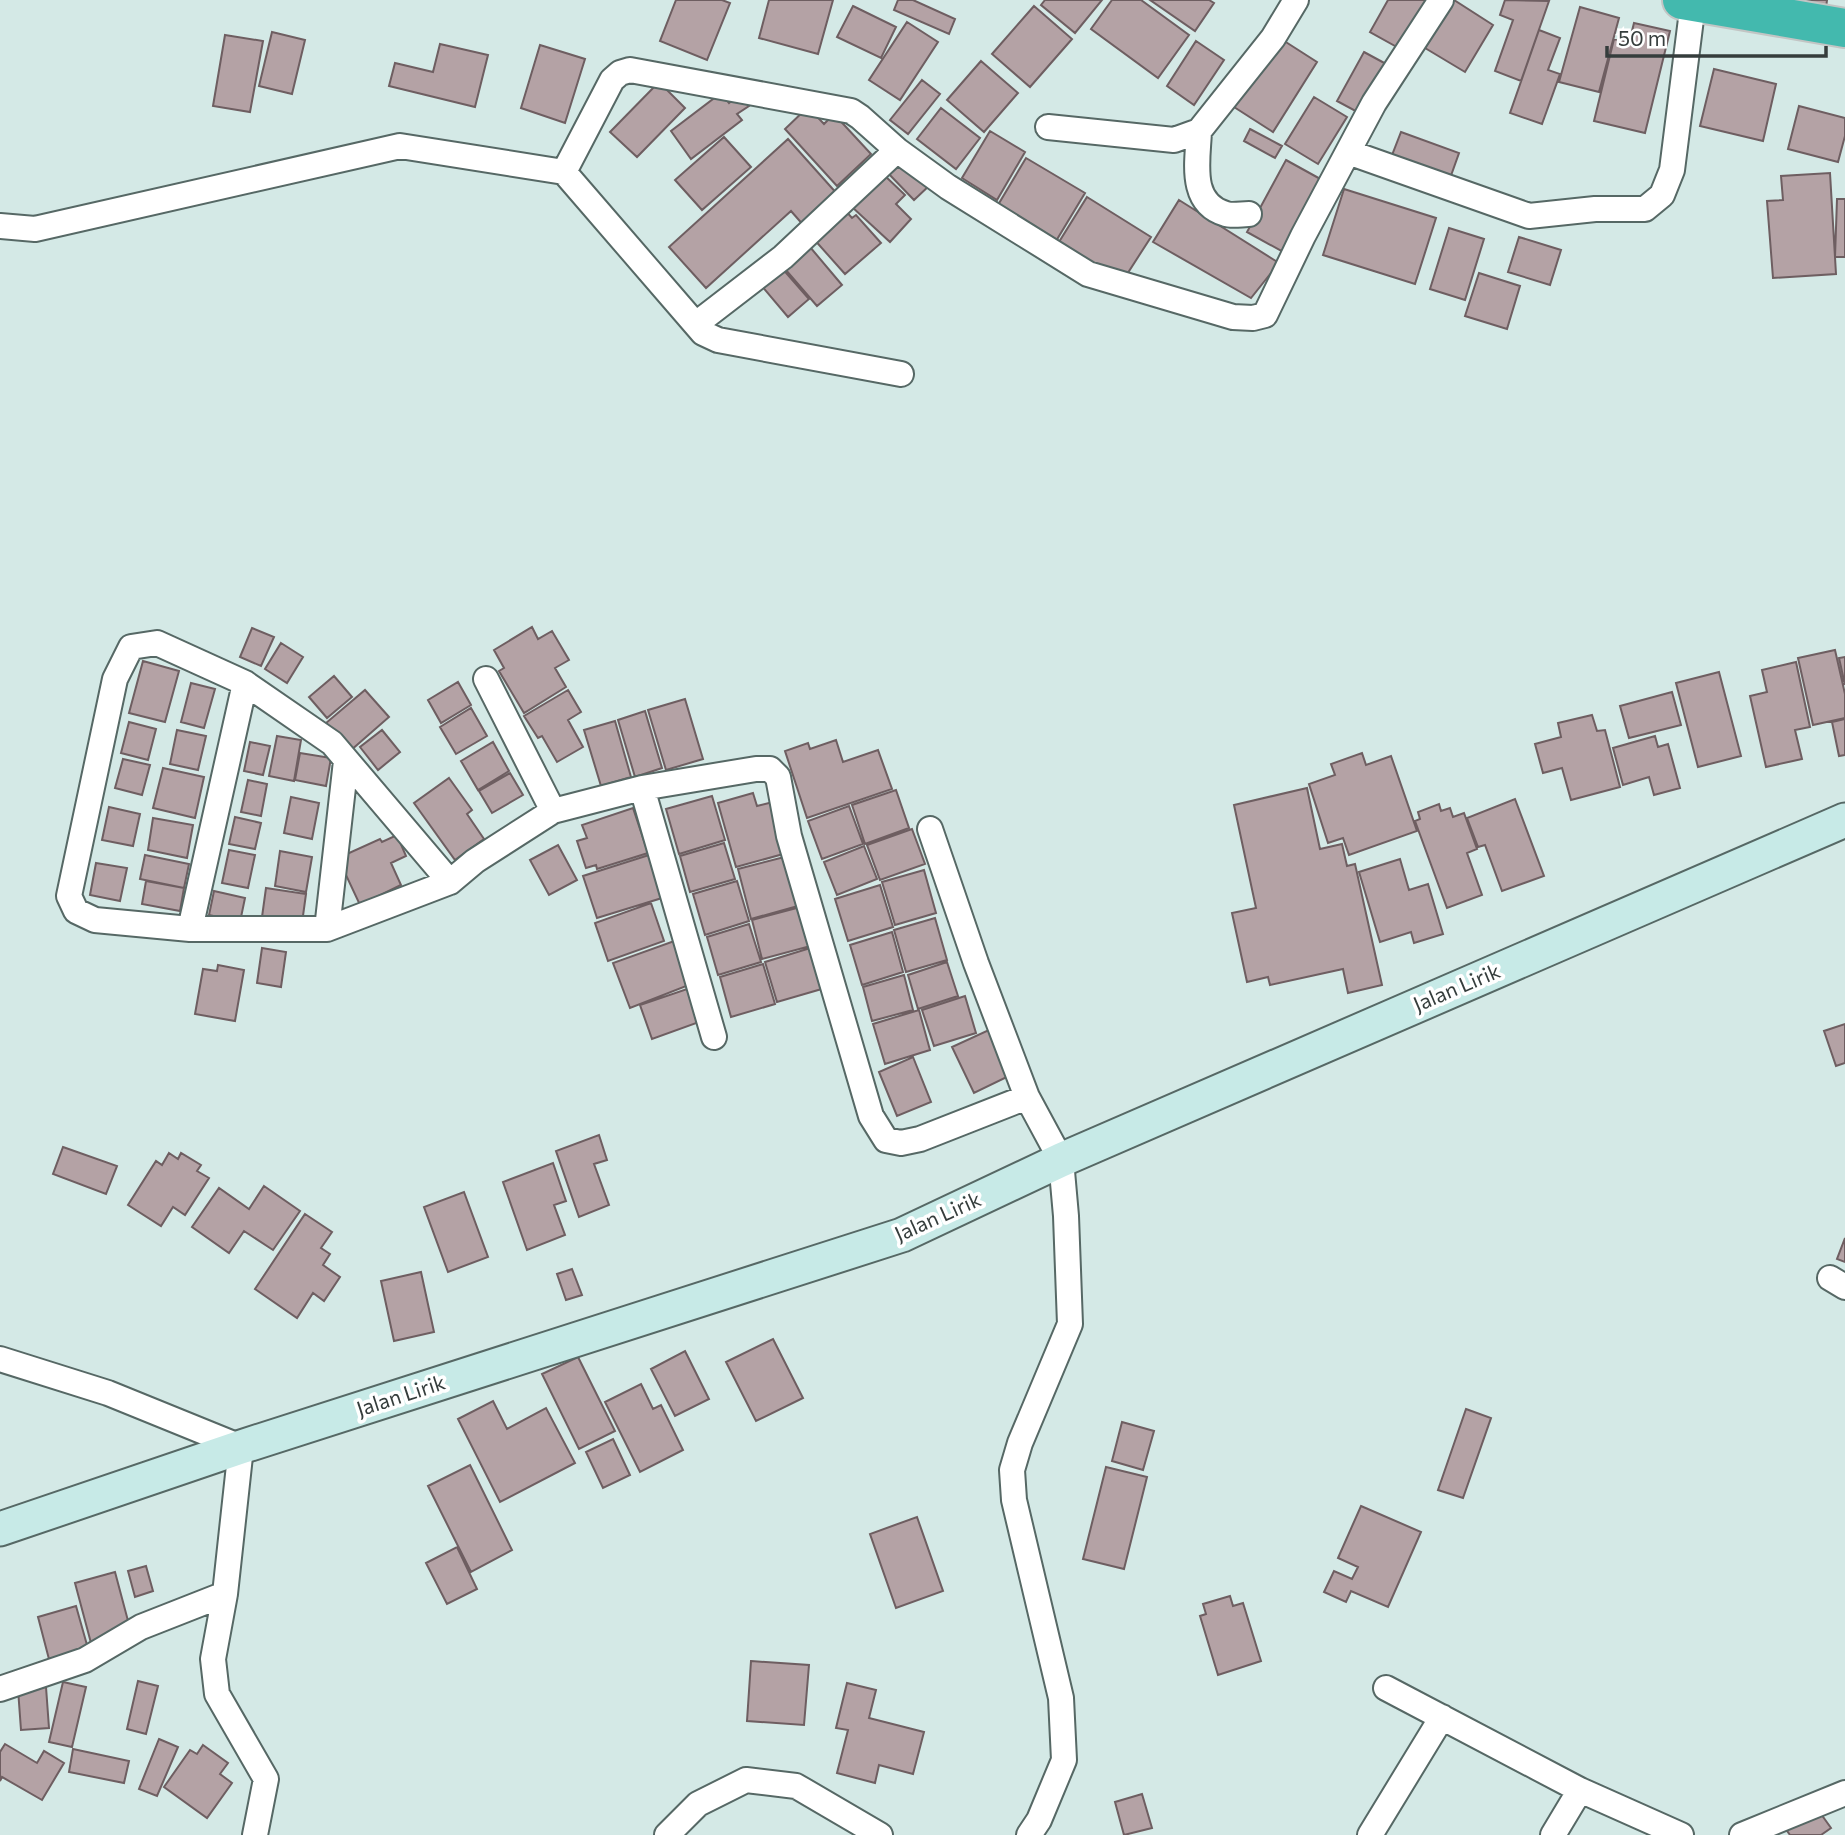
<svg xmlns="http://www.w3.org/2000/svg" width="1845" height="1835" font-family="Commissioner,sans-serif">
	<rect width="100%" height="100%" fill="#d4e9e6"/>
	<!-- building -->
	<path fill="#b4a2a5" stroke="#6e5e61" stroke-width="2" d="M676,0H722L730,3L707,60L660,41Z
		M769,0H833L818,54L759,38Z
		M898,0H913L955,19L949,34L894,10Z
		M1045,0H1102L1075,33L1041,5Z
		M1112,0H1141L1189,35L1158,78L1091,29Z
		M1150,0H1209L1214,3L1195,31Z
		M1388,0H1431L1404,51L1370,32Z
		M1454,0L1493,25L1465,72L1425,48Z
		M1505,0L1549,1L1521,81L1495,71L1513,20L1500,15Z
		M1783,0H1827L1826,8Z
		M853,6L896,27L881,58L837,37Z
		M1034,6L1072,39L1030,87L992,54Z
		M1580,7L1619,18L1599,92L1559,82Z
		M907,22L938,42L900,100L869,80Z
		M1634,23L1670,31L1645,133L1594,121L1614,39L1629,43Z
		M1539,30L1560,38L1548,70L1560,74L1542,124L1510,113Z
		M272,32L305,40L292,94L259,86Z
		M225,35L263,41L250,112L213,106Z
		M1278,37L1317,62L1273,132L1234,107Z
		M1196,41L1224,60L1194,105L1167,86Z
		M440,44L488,55L475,107L389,86L395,63L433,72Z
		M540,45L585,59L565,123L521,108Z
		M1364,52L1388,65L1361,114L1337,101Z
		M981,61L1018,93L984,132L947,100Z
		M1714,69L1776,84L1763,141L1700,126Z
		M922,80L940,94L908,134L890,120Z
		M659,82L685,108L637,157L610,132Z
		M721,93L729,103L740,94L749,106L737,114L742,120L691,159L671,131Z
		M1314,97L1347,117L1318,164L1285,144Z
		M1799,106L1845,118V136L1838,162L1788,149Z
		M808,107L824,124L834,114L871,154L837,186L785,129Z
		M941,108L980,138L956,169L917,139Z
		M1250,129L1282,146L1275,158L1244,141Z
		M990,131L1025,152L997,200L962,178Z
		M1401,132L1459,153L1448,184L1389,163Z
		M724,137L751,167L702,210L675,180Z
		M788,139L839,196L805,227L791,211L706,288L669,247Z
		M903,155L931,184L914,200L886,171Z
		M1026,158L1085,193L1056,241L998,205Z
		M1286,160L1324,181L1285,253L1247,232Z
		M1830,173L1836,274L1773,278L1767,201L1783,200L1781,176Z
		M883,174L905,195L896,204L911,219L890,242L852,207Z
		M1344,189L1436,218L1415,284L1323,255Z
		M1087,197L1151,237L1122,282L1059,242Z
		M1837,199H1845V257H1835Z
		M1179,200L1279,263L1251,298L1153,242Z
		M844,209L852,218L856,215L881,243L845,274L812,237Z
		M1449,228L1484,239L1465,300L1430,289Z
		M1519,237L1561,250L1550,285L1508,272Z
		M810,247L842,285L817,306L785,269Z
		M781,267L809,299L788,317L761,285Z
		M1479,273L1520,286L1507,329L1465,316Z
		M532,627L538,639L552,631L569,660L555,668L566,687L524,713L499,671L504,668L494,650Z
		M252,628L274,637L261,666L240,657Z
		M281,643L303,657L287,683L265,669Z
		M1835,650L1845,694V718L1813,725L1798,658Z
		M1845,657V685L1839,658Z
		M143,661L179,671L165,722L129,713Z
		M1796,662L1810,727L1795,730L1802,759L1766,767L1750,696L1767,692L1762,670Z
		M1719,672L1741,756L1698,767L1676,683Z
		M334,676L352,697L327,718L309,697Z
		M458,682L471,705L441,723L428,700Z
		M191,683L215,689L204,728L181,722Z
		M365,690L389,717L350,751L326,723Z
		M568,690L581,712L568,720L583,747L557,762L542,736L538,738L524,716Z
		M1672,692L1681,725L1629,738L1620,706Z
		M685,699L703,759L666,770L648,710Z
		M471,708L487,736L456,754L440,727Z
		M645,711L662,768L635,777L618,720Z
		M1592,715L1597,731L1605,730L1620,787L1571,800L1562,768L1543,773L1535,744L1561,737L1558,723Z
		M1845,719V755L1839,756L1832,722Z
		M615,721L631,777L601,786L584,730Z
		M129,722L156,729L148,760L121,753Z
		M177,730L206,736L198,770L170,764Z
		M382,730L400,752L378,770L360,747Z
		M277,736L301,740L294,781L269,776Z
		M1655,736L1658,747L1668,744L1680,788L1654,795L1649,777L1623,785L1613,748Z
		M836,740L843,762L878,750L892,789L807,818L785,751L808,743L810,749Z
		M250,742L270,746L263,775L244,771Z
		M493,742L509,771L478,790L461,761Z
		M300,753L331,758L326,786L295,780Z
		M1362,753L1366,765L1391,756L1417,831L1349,855L1343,838L1328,843L1309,784L1335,775L1331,764Z
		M123,759L150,765L142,795L115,788Z
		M163,768L204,777L195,818L153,808Z
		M510,773L523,795L492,813L479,791Z
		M449,778L472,810L467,814L484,839L455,860L414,803Z
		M248,780L267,784L261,816L241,812Z
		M1307,788L1320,849L1342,844L1347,866L1355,864L1382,985L1348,993L1343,969L1270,985L1268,977L1247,982L1232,913L1256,908L1234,805Z
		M896,790L909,828L865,844L852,805Z
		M753,793L757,806L773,802L787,853L736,867L718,803Z
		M712,796L725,840L679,854L666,809Z
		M291,797L319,803L312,839L284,833Z
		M1515,799L1544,876L1502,891L1485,845L1478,847L1467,818Z
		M1439,804L1441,811L1450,808L1453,817L1464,813L1477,849L1467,853L1482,895L1447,908L1415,821L1420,819L1418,812Z
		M849,806L863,844L822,859L808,821Z
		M109,807L140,814L133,846L102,840Z
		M633,808L648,853L597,869L596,865L586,868L577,841L587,838L582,825Z
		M235,817L261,823L255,849L229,844Z
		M153,818L193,825L187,858L148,850Z
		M912,829L925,864L880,880L867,845Z
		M397,835L406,856L391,863L401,885L360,905L338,858L380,839L382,842Z
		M724,843L735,879L690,892L680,856Z
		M558,845L577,880L549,895L530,860Z
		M864,846L877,879L837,895L824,862Z
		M229,850L255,855L248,888L222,883Z
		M280,851L312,857L306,892L275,886Z
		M145,855L189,864L184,888L140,879Z
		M649,855L662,898L597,918L583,876Z
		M792,855L805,904L751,919L738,869Z
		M1400,859L1409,890L1428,884L1443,934L1414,943L1411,932L1380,942L1359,872Z
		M96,863L127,868L120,901L90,895Z
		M924,870L936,913L895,925L882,882Z
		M146,881L184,888L180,911L142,904Z
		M737,881L749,921L705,935L693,894Z
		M880,885L893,927L848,941L835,899Z
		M266,888L306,894L302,923L262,917Z
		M214,891L245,898L240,922L209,915Z
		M651,903L664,941L608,961L595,923Z
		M808,905L818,944L762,959L752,920Z
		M935,918L947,960L906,972L894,930Z
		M749,924L761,962L718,975L707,937Z
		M892,932L903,972L862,985L850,945Z
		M677,940L694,983L630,1008L613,963Z
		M820,945L832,986L777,1002L765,962Z
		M262,948L286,952L281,987L257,983Z
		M947,962L958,996L918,1009L908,975Z
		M763,964L775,1004L731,1017L720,977Z
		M218,965L244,970L235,1021L195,1014L203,969L217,971Z
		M904,975L913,1010L872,1021L863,987Z
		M690,988L702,1021L652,1039L640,1005Z
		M965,996L976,1033L934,1046L922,1010Z
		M919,1010L930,1050L885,1064L873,1024Z
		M1845,1024V1063L1836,1066L1824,1031Z
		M991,1029L1013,1074L974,1093L952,1047Z
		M913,1057L931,1102L897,1116L879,1072Z
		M599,1135L607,1160L594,1164L609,1205L579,1217L556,1151Z
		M63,1147L117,1166L106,1194L53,1174Z
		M169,1153L178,1159L181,1153L201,1165L197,1171L209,1178L185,1215L173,1207L161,1226L128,1205L156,1161L162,1165Z
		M553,1163L566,1201L554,1205L565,1235L527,1250L503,1182Z
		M264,1186L300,1211L273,1250L244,1231L229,1253L192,1227L219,1188L249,1209Z
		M464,1192L488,1257L448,1272L424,1207Z
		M305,1214L332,1232L321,1248L330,1254L323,1265L340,1277L324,1301L313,1293L297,1318L255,1289Z
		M1845,1238V1262L1837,1259Z
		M572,1269L582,1295L566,1300L557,1274Z
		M421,1272L434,1332L394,1341L381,1281Z
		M773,1339L803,1398L756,1421L726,1362Z
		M685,1351L709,1399L675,1416L651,1369Z
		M578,1357L615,1431L579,1449L542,1374Z
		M641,1384L653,1409L661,1405L683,1450L640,1472L605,1402Z
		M493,1401L507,1429L546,1408L575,1463L500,1502L458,1419Z
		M1466,1409L1491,1418L1463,1498L1438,1490Z
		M1122,1422L1154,1431L1143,1470L1112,1461Z
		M613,1439L630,1475L603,1488L586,1452Z
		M470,1465L512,1550L471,1572L428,1486Z
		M1106,1467L1147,1477L1124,1569L1083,1559Z
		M1361,1506L1421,1532L1388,1607L1351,1591L1346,1602L1324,1592L1334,1571L1352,1579L1358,1567L1338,1558Z
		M917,1517L943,1591L896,1608L870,1534Z
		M457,1547L477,1589L447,1604L426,1563Z
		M146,1566L153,1591L135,1597L128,1571Z
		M115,1572L131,1632L91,1643L75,1583Z
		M1230,1596L1233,1606L1243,1603L1261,1661L1218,1675L1200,1616L1206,1614L1203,1604Z
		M76,1606L89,1652L50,1663L38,1617Z
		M751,1661L809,1665L804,1725L747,1721Z
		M138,1681L158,1686L146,1734L127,1729Z
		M63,1682L86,1687L72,1747L49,1742Z
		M847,1683L876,1690L869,1718L924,1732L913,1774L879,1765L875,1783L837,1773L848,1730L836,1728Z
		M46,1687L49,1728L21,1730L18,1689Z
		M159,1739L178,1747L157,1796L139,1789Z
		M5,1744L37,1763L44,1751L64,1763L42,1800L2,1777L0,1781V1752Z
		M203,1745L228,1763L220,1774L232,1783L207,1818L164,1787L190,1750L197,1754Z
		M73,1749L129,1761L124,1783L69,1772Z
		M1142,1794L1152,1828L1124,1835L1115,1802Z
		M1816,1807L1831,1828L1821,1835H1790L1785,1828Z"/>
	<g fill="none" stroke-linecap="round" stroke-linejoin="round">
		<!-- street casing -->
		<g stroke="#566865" stroke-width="28">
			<path id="street" d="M1048,127L1174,140L1199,131L1273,38L1296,0
				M1199,131C1198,160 1188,203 1226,214C1232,216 1242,214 1249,214
				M897,150L948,187L1088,274L1233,317L1253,318L1265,315L1303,236L1374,103L1441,0
				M1348,152L1529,216L1595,209H1645L1662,195L1672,170L1693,3
				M564,172L612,80L620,73L630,70L851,111L860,117L897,150L783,257L696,324
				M0,226L35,229L400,146L564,172L703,333L718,340L901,374
				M486,679L553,811
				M642,788L714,1037
				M930,829L976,963L1027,1097L1061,1160L1066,1216L1070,1324L1020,1443L1012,1470L1014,1500L1061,1698L1064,1760L1039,1820L1029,1835
				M450,882L332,743L245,683L157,643L131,647L115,679L69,896L76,911L95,920L190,929H327L450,882L475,861L553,811L642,788L756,769H770L778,777L789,836L871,1116L886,1140L901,1143L920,1139L1027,1097
				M190,929L245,683
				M327,929L346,761
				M1830,1278L1845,1287
				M0,1359L108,1393L241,1447L225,1594L213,1659L217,1694L266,1779L255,1835
				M1386,1688L1580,1790L1553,1835
				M0,1689L85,1660L141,1627L225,1594
				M1580,1790L1681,1835
				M667,1835L698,1804L746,1780L796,1786L880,1835
				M1370,1835L1442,1717
				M1742,1835L1845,1793"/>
		</g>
		<!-- secondary casing -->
		<g stroke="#566865" stroke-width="37">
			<path id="secondary" d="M0,1529L241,1447L902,1235L1061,1160L1845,820"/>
		</g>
		<!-- highway casing -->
		<g stroke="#c2c5c4" stroke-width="42">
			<path id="highway" d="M1682,0L1845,28"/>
		</g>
		<!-- street -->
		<use href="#street" stroke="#fff" stroke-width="24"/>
		<!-- secondary -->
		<use href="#secondary" stroke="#c7eae7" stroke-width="33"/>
		<!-- highway -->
		<use href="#highway" stroke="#43b9ae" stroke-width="38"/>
	</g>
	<g text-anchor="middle" stroke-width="7" stroke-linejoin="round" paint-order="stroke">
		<!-- street labels -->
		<g font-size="21" fill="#353d3c" stroke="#fff">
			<text transform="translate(1457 988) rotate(-23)" y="7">Jalan Lirik</text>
			<text transform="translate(938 1217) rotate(-24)" y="7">Jalan Lirik</text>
			<text transform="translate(401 1396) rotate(-18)" y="7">Jalan Lirik</text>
		</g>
	</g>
	<!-- scale -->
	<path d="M1607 46v10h219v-10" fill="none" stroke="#353d3c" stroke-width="3.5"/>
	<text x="1618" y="46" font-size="21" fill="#353d3c" stroke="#ffffff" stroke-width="5" paint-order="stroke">50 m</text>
</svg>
